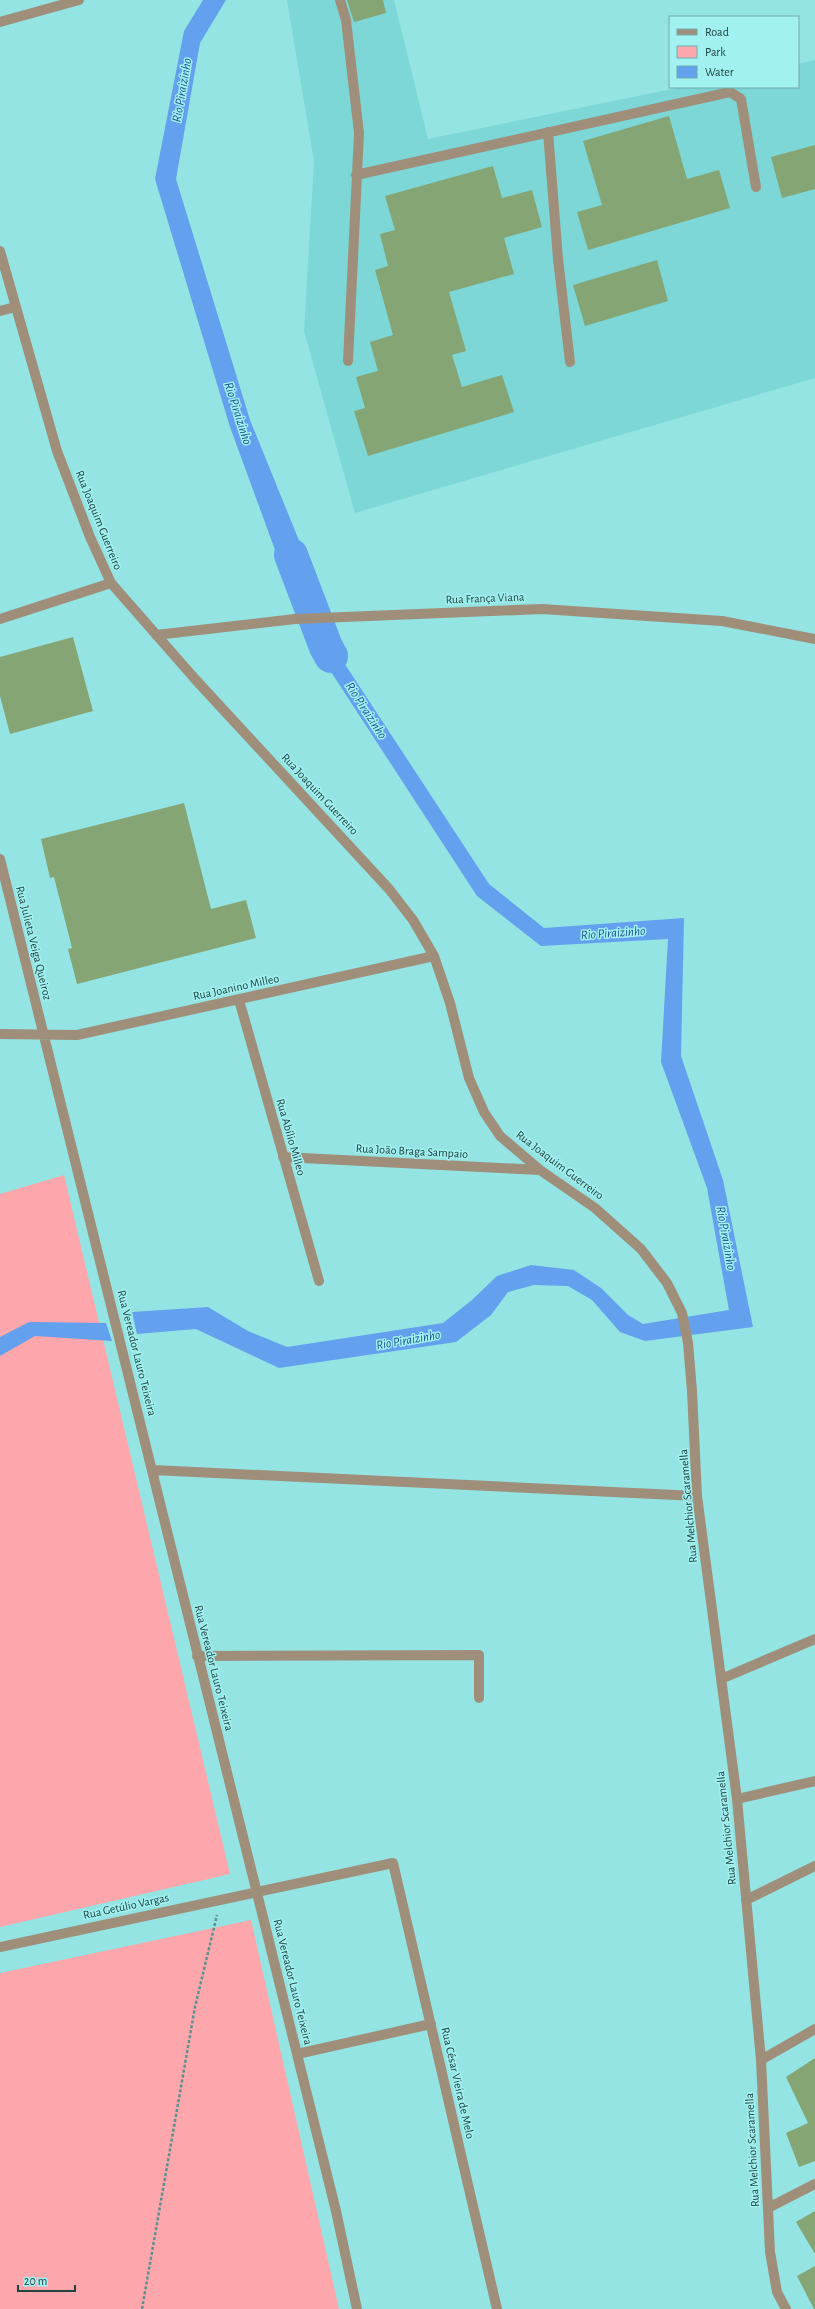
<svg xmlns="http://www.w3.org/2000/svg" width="815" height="2309" font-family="'Alegreya Sans',sans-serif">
	<rect width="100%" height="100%" fill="#94e4e3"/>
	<!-- built -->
	<path fill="#7dd7d7" d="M287,0H394L428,139L682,87H798V64L815,60V378L355,513L304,331L314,161Z"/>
	<!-- green -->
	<path fill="#fda7ac" d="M64,1175L230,1874L0,1927V1194Z
		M251,1920L339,2309H0V1973Z"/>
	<!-- water -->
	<path fill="#63a0ee" d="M203,0H226L200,43L176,179L250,420L322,597L293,599L230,427L155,179L184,31Z
		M323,617L331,643L489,884L544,928L684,918L681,1056L723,1180L753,1327L645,1341L620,1332L592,1300L568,1286L534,1285L508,1292L491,1315L456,1342L279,1368L196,1329L137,1334L132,1312L208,1307L248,1331L287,1347L443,1323L472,1300L497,1276L531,1265L574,1270L601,1288L628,1315L643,1324L729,1310L707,1188L661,1062L668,939L541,946L477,896L318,652L309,621Z
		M29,1322L106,1323L112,1341L35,1336L0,1356V1337Z"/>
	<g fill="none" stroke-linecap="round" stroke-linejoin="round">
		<!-- river -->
		<path stroke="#63a0ee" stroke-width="34" d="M291,555L326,647L331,656"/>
	</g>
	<!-- building -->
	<path fill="#85a574" d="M347,0H383L386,13L354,22Z
		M669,116L687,179L719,170L730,208L588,250L577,212L602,205L583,141Z
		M815,145V189L782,198L771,157Z
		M493,166L502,198L532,190L542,227L504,238L514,274L449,292L466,351L452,355L462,387L502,375L514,412L368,456L354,411L365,408L356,377L378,371L370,342L393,335L375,270L388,266L380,234L395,230L385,196Z
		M657,260L668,301L585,326L573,285Z
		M73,637L93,711L10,734L0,696V657Z
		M184,803L211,909L246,900L256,938L77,984L68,949L72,948L54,877L50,878L41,839Z
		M815,2058V2161L799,2167L786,2133L808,2123L786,2077Z
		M815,2211V2254L796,2222Z
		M815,2266V2309H814L797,2276Z"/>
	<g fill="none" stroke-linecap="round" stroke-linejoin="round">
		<!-- path -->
		<path stroke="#599190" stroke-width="2.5" stroke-dasharray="3 2" stroke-linecap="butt" d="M142,2309L195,2007L217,1915"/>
		<!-- minor -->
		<path stroke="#9f8f7a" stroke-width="10" d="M340,0L346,20L359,133L348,361
			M0,22L79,0
			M548,132L558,259L570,362
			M356,175L730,92L741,99L756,187
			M0,251L57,451L90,537L111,583L195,679L389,889L413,920L434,956L450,1003L469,1078L484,1112L500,1136L540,1170L595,1208L641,1249L667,1283L682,1313L688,1343L692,1391L697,1496L737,1799L761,2060L770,2252L777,2292L786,2309
			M0,311L16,307
			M0,619L111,583
			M156,635L295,619L542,609L722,621L815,639
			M0,859L336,2211L357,2309
			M239,1000L319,1281
			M0,1034L77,1035L434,956
			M283,1157L540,1170
			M153,1470L697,1496
			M197,1656L479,1655V1698
			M721,1679L815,1639
			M737,1799L815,1781
			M746,1900L815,1866
			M0,1947L393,1863L497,2309
			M297,2054L431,2024
			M761,2060L815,2029
			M768,2208L815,2184"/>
	</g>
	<g text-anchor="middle" stroke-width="3" stroke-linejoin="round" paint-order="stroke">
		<!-- street labels -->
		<g font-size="12" fill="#224343" stroke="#a1f1f0">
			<text transform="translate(99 520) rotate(68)" y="4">Rua Joaquim Guerreiro</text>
			<text transform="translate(485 598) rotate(-2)" y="4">Rua França Viana</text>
			<text transform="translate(320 794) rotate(47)" y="4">Rua Joaquim Guerreiro</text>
			<text transform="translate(34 943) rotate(76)" y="4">Rua Julieta Veiga Queiroz</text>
			<text transform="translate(236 987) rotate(-12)" y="4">Rua Joanino Milleo</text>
			<text transform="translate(291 1137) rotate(74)" y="4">Rua Abílio Milleo</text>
			<text transform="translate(412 1151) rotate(3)" y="4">Rua João Braga Sampaio</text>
			<text transform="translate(560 1165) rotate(37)" y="4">Rua Joaquim Guerreiro</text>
			<text transform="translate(137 1353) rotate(76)" y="4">Rua Vereador Lauro Teixeira</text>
			<text transform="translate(688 1506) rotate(-95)" y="4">Rua Melchior Scaramella</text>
			<text transform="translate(214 1668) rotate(76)" y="4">Rua Vereador Lauro Teixeira</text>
			<text transform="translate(726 1828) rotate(-96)" y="4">Rua Melchior Scaramella</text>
			<text transform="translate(126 1906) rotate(-12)" y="4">Rua Getúlio Vargas</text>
			<text transform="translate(293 1982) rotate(76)" y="4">Rua Vereador Lauro Teixeira</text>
			<text transform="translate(458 2083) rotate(77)" y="4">Rua César Vieira de Melo</text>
			<text transform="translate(752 2150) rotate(-93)" y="4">Rua Melchior Scaramella</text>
		</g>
		<!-- water labels -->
		<g font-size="13" font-style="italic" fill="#1e5291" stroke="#a1f1f0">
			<text transform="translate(181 90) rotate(-80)" y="5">Rio Piraizinho</text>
			<text transform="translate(239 413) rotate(72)" y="5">Rio Piraizinho</text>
			<text transform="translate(367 710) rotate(57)" y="5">Rio Piraizinho</text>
			<text transform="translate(613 932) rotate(-4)" y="5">Rio Piraizinho</text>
			<text transform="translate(727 1238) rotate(80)" y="5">Rio Piraizinho</text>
			<text transform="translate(408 1339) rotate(-10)" y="5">Rio Piraizinho</text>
		</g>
	</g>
	<!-- legend -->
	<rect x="669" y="16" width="130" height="72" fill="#a1f1f0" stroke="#6eabab"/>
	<rect x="677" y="29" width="20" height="6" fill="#9f8f7a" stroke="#6eabab"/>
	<text x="705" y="36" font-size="12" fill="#224343">Road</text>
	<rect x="677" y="46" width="20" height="12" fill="#fda7ac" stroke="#6eabab"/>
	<text x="705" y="56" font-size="12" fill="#224343">Park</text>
	<rect x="677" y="66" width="20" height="12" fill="#63a0ee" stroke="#6eabab"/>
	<text x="705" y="76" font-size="12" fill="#224343">Water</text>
	<!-- scale -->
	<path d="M18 2285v6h57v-6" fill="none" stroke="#224343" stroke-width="2"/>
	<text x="24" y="2285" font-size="12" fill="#224343" stroke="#a1f1f0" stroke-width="3" paint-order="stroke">20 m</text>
</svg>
